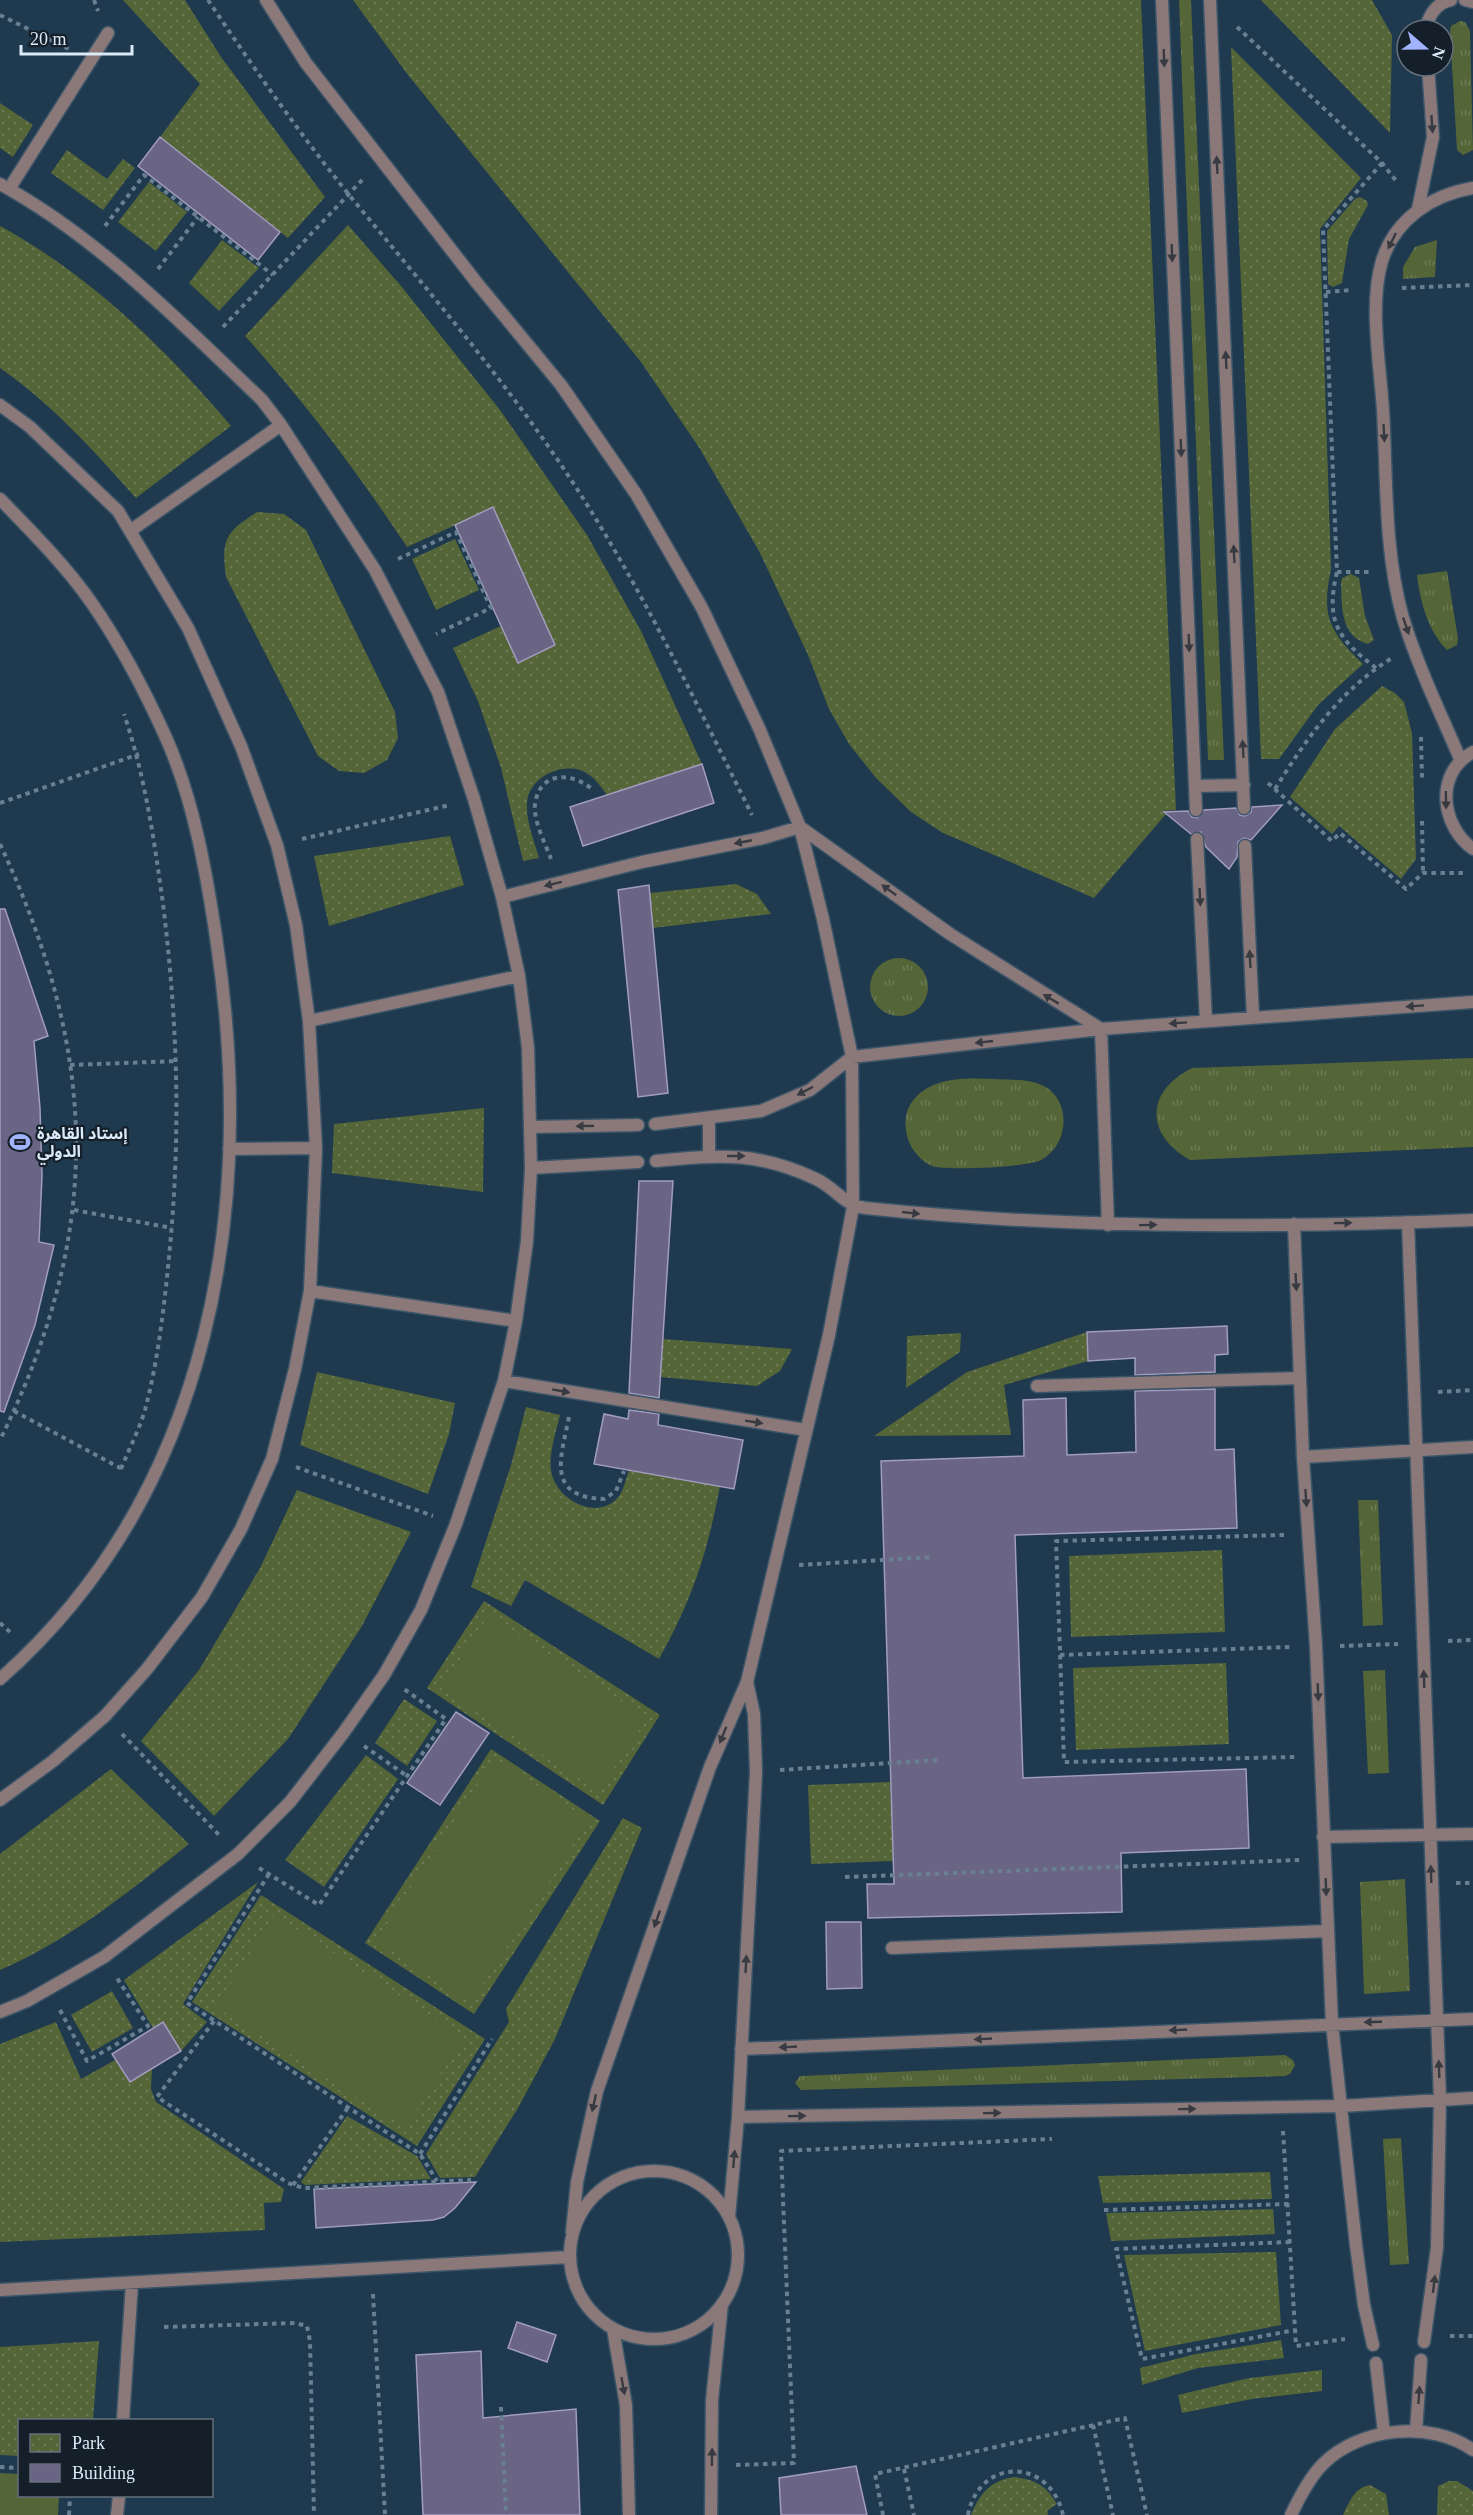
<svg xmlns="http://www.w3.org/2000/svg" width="1473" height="2515" font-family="'Times New Roman','Noto Sans Arabic',serif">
	<defs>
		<pattern id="grass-tufts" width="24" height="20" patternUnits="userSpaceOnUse" patternTransform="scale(1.5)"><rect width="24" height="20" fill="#546538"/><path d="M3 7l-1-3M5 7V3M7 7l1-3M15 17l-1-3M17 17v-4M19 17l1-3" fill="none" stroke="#6c7b56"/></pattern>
		<pattern id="park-dots" width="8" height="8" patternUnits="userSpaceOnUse" patternTransform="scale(1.5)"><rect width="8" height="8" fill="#546538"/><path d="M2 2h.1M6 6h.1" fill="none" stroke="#6c7b56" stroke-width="1.8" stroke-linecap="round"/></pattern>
	</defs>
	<rect width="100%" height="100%" fill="#1f394e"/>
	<!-- grass -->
	<path fill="url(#grass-tufts)" d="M1179,0H1191L1224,760H1208Z
		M1460,21L1465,22L1470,31L1473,150L1463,155L1457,150L1450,31L1451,26Z
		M1437,240L1435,277L1403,279V267L1415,247Z
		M1447,571L1458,638L1457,645L1447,650C1428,631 1420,601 1417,575Z
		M870 987a29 29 0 1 1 58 0a29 29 0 1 1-58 0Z
		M1473,1058V1147L1190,1160C1144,1134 1146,1091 1192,1068Z
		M1020,1080C1030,1081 1041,1083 1050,1090C1072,1109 1066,1147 1041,1160C1028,1167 947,1171 932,1166C923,1162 914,1153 910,1144C905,1134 904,1119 908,1109C927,1069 983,1080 1020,1080Z
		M1358,1500H1378L1383,1625L1363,1626Z
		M1385,1670L1389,1773L1368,1774L1363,1671Z
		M1405,1879L1410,1991L1364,1994L1360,1882Z
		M1285,2055L1293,2060L1295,2065L1290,2074L1285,2076L801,2090L795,2083L800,2076Z
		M1401,2138L1409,2264L1390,2265L1383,2139Z"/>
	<!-- park -->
	<path fill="url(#park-dots)" d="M123,0H185L221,57L325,197L288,238L160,137L200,84Z
		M353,0H1141L1176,810L1162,811L1166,814L1094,898L943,833L911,812L876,778L849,744L829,709L808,655L759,551L700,449L641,362L408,75Z
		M1261,0H1372L1392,35L1390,133Z
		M1231,47L1361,178L1320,229L1331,569C1321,616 1329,631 1363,664L1318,705L1279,759H1261Z
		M0,103L33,125L13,157L0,148Z
		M67,150L107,179L123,159L135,168L103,210L51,173Z
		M149,182L187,212L156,251L118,222Z
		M1360,197L1367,201L1368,205L1349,239L1342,283L1333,287L1328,284L1327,231L1355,199Z
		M348,225L401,286L500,410L587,535L641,631L702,764L607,795C600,785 592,774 580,770C558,764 529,778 527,803C526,821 534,840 539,858L523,861L501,768L478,701L453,648L501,626L518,663L555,645L493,508L407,547C358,473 305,402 245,336Z
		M0,226C90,275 166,349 231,426L136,498C94,451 52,404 0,368Z
		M222,240L259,268L219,311L189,283Z
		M257,512L284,514L306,530L395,712L398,738L387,760L364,773L339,771L318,756L226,577C221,540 225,532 257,512Z
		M455,539L479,590L436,610L412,559Z
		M1351,574L1359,578L1365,616L1374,640L1368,644C1340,636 1342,607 1341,583L1342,578Z
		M1382,686L1395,693L1404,702L1412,733L1416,859L1401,879L1339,826L1332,834L1290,797L1335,729Z
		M450,836L464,885L329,926L314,856Z
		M736,884L757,894L771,914L653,928L650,893Z
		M484,1108L483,1192L332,1173L334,1124Z
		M1087,1332L1088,1361L1004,1385L1011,1435L874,1436L967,1372Z
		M961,1333L960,1352L906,1388L907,1336Z
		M663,1339L792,1349L780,1371L757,1386L660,1377Z
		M317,1372L455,1403L449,1434L428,1494L300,1445Z
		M526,1407L560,1415C556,1433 547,1457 552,1475C559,1501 599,1522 619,1496C624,1489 626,1479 629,1470L720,1486C707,1554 693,1598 659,1659L525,1580L511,1606L471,1587L511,1465Z
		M297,1490L411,1532L362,1626L288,1739L214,1816L141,1741L199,1670L260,1568Z
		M1222,1550L1225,1632L1071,1637L1069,1556Z
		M484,1601L660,1715L603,1805L427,1688Z
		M1226,1663L1229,1744L1076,1750L1073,1668Z
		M404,1699L437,1721L407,1766L375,1743Z
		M491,1749L600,1821L474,2014L365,1943Z
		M366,1755L398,1779L324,1887L285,1860Z
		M111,1769L189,1844C130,1891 70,1940 0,1970V1854Z
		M890,1782L893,1861L811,1864L808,1785Z
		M623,1818L642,1828L555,2039L518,2108L475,2177L440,2178L426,2154L509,2022L506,2009Z
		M258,1882L183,2004L207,2022L181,2051L163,2022L153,2028L124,1980Z
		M261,1895L485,2039L417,2146L192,2002Z
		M112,1991L133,2028L92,2052L71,2015Z
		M56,2022L81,2079L115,2060L130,2082L152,2069L151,2089L156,2102L284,2189L281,2202L264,2203L265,2230L0,2242V2044Z
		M347,2116L417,2156L431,2179L305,2185L301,2182Z
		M1270,2172L1272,2199L1103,2203L1098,2176Z
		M1273,2209L1275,2234L1111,2241L1106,2213Z
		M1276,2252L1281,2325L1145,2351L1124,2255Z
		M1281,2340L1284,2358L1198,2368L1142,2385L1140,2368L1196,2354Z
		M99,2341L93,2420H20L19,2456L0,2455V2347Z
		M1322,2370V2391L1252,2399L1182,2413L1178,2395L1249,2378Z
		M1015,2477C1036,2480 1046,2485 1057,2504L1047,2511L1048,2515H971C980,2493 991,2480 1015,2477Z
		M1449,2481H1457L1473,2491V2515H1437L1438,2486Z
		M1370,2485L1386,2494L1389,2515H1343C1350,2501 1354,2488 1370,2485Z"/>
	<!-- pitch -->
	<path fill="#546538" d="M489,1615L647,1718L599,1791L441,1689Z
		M495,1758L589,1820L470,2003L376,1941Z
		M274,1915L464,2037L405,2128L216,2007Z
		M0,2473L19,2474L20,2496H59L58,2515H0Z"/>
	<!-- building -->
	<path fill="#6a6584" stroke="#a29cbe" stroke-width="1.5" d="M160,137L280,232L258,260L138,166Z
		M493,507L555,645L518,663L455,525Z
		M702,764L714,803L583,846L570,807Z
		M1282,805L1251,840L1244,838L1238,842L1237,857L1229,869L1206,847L1201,832L1191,834L1164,812L1188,811L1192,817L1197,818L1204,810L1236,808L1240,815L1245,816L1251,812L1252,807Z
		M649,885L668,1093L638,1097L618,890Z
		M0,909H5L48,1036L34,1041L40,1108L42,1176L39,1242L54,1245L35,1325L4,1412L0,1411Z
		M639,1181H673L659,1398L629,1393Z
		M1227,1326L1228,1354L1215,1355V1372L1135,1375V1358L1088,1361L1087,1332Z
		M1215,1389V1450L1234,1449L1237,1528L1015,1535L1023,1778L1246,1769L1249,1848L1121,1853L1122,1912L868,1918L867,1884H894L881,1461L1024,1456L1023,1400L1066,1398L1067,1455L1136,1452L1135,1391Z
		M629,1410L659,1414L658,1425L743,1440L734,1489L594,1464L604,1414L628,1419Z
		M456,1712L489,1733L440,1805L407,1783Z
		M826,1922H861L862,1988L827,1989Z
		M163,2022L181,2051L130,2082L112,2054Z
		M476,2182L455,2208L444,2217L433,2220L316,2228L314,2189Z
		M517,2322L556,2335L547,2362L508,2348Z
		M481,2351L483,2418L576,2409L580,2515H423L416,2355Z
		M856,2466L867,2515H781L779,2478Z"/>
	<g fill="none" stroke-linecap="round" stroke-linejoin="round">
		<!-- service casing -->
		<g stroke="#3d5569" stroke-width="15">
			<path id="service" d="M266,0L306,63L477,283L561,385L636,494L702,608L759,728L800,827L823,919L852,1057L853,1207L829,1335L747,1682L710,1767L597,2091L577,2182L572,2232
				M1162,0L1196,810
				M1210,0L1244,808
				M1465,0L1473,2
				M1426,30C1428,16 1436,3 1451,0
				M0,184C99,238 181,323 262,400L281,425L375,570L438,692L474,799L502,897L519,976L528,1048L531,1168L527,1241L516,1321L504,1381L456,1524L421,1610L384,1675L344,1732L290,1802L238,1854L104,1957L27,2001L0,2012
				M9,189L108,33
				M1418,209L1433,137L1428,66
				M0,405L30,427L118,511L188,628L241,746L277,845L296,925L309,1021L316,1148L310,1291L295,1369L272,1459L241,1529L202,1597L147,1669L105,1716L53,1761L0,1800
				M0,499C32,532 65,565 91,602C121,645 146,693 167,740C194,802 206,871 216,937C257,1206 213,1491 0,1679
				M130,531L281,425
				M1473,752C1434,773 1441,826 1473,849
				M1461,761C1441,714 1418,667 1403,618C1384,551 1387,479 1383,410C1380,365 1369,304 1382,261C1395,219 1432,195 1473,188
				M1195,786L1244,785
				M1197,839L1206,1021
				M1245,846L1253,1017
				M502,897L642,862L763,838L800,827L950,934L1101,1029L1108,1225
				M309,1021L519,976
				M709,1119V1156
				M655,1124L761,1111L810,1090L852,1057L1101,1029L1473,1002
				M531,1127L638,1125
				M229,1149L316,1148
				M656,1161C719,1155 757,1151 816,1179C834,1187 845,1206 865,1208C1067,1229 1270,1228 1473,1220
				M531,1168L638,1162
				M1408,1222L1440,2099L1437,2248L1424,2342
				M1294,1224L1303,1457L1316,1646L1332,2024L1356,2245L1364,2305L1373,2345
				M310,1291L516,1321
				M504,1381L806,1430
				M1037,1386L1300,1378
				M1303,1457L1473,1447
				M1323,1837L1473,1834
				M892,1948L1328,1931
				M741,2049L1473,2019
				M738,2117L1342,2106L1473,2098
				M570 2255a84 84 0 1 1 168 0a84 84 0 1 1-168 0Z
				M729,2217L738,2117L756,1772L754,1714L747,1682
				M0,2290L569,2257
				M613,2329L626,2405L629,2515
				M1376,2363L1384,2433
				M123,2420L132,2283
				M1416,2431L1421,2360
				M117,2515L119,2496
				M711,2515L712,2400L722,2304
				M1291,2515C1299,2498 1309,2478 1323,2464C1360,2427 1431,2420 1473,2450"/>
		</g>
		<!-- path -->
		<path stroke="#6a7f92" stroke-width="4" stroke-dasharray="4.5 4.5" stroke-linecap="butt" d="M94,0L98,11
			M208,0C253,67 299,133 350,196C420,281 492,365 555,456C633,569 691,693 752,815
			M0,15L69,49
			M1237,27L1382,163L1397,182
			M105,226L144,175L273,275
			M158,269L198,217
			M1402,288L1473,285
			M1326,292L1352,290
			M223,327L364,178
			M398,559L456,532L491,608L436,634
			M1337,572H1369
			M1376,668C1338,639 1325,621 1337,572L1323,230L1382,163
			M1421,737L1422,778
			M1268,783L1332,841L1340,833L1406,889L1423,873H1463
			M1275,789C1307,738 1340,690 1392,658
			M0,803L139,754
			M1422,821L1423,873
			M302,839L450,805
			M0,844C99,1056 104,1229 0,1440
			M551,859C545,843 533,820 535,804C540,770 573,772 593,790
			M70,1065L177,1061
			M74,1210L172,1228
			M1438,1392L1473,1390
			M14,1411L122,1469
			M569,1417C561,1457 545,1497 604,1499L616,1491L624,1471
			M296,1467L433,1516
			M121,1469C129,1449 139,1430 145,1410C158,1361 164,1308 169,1257C181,1136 178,1026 163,904C154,839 145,776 124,714
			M1284,1535L1056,1541L1064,1762L1295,1757
			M799,1565L932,1557
			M0,1623L10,1632
			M1448,1641L1473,1640
			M1340,1646L1398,1644
			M1060,1655L1290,1647
			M122,1734L221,1837
			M364,1746L407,1776
			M780,1770L938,1760
			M259,1868L319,1905L446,1719L404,1689
			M269,1874L187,2003L420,2154L437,2181
			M845,1877L1300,1860
			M1456,1883H1473
			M60,2010L87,2061L148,2026L117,1978
			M214,2021L157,2097L288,2183L303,2188L471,2180
			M1283,2131L1296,2346L1345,2339
			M420,2154L492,2039
			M293,2185L347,2109
			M1104,2210L1288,2204
			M1290,2242L1116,2249L1142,2359L1295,2330
			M373,2294L385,2515
			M164,2327L295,2323L307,2326L310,2341L314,2515
			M1450,2336H1473
			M501,2407L506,2515
			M1093,2425L1113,2515
			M736,2465L794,2463L781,2151L1052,2139
			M0,2467L20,2468
			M904,2469L914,2515
			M69,2515L70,2496
			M883,2515L875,2474L1125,2418L1147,2515
			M968,2515C979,2457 1050,2457 1063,2515"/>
		<!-- service -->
		<use href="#service" stroke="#8b7979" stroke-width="12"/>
	</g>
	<!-- one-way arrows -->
	<defs><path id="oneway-solid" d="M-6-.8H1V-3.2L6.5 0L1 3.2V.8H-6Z" transform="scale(1.5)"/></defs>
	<g fill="#383a41">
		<use href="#oneway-solid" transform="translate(1164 58) rotate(88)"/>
		<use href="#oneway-solid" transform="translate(1432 124) rotate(86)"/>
		<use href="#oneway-solid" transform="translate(1217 165) rotate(-93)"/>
		<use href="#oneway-solid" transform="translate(1392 241) rotate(116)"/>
		<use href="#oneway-solid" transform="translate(1172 253) rotate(88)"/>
		<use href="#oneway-solid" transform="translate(1226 360) rotate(-93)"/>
		<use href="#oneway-solid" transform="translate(1384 433) rotate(87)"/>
		<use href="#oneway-solid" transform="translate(1181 448) rotate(88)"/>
		<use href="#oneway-solid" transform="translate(1234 554) rotate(-93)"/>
		<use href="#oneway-solid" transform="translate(1406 626) rotate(71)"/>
		<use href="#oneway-solid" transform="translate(1189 643) rotate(88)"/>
		<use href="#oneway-solid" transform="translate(1243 749) rotate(-93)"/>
		<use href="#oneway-solid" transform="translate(1446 800) rotate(89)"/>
		<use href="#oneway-solid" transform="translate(743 842) rotate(169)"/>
		<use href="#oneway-solid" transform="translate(553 884) rotate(166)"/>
		<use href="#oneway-solid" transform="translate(889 890) rotate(-144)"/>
		<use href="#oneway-solid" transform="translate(1200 897) rotate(87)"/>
		<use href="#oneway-solid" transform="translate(1250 959) rotate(-93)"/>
		<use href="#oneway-solid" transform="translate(1051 999) rotate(-149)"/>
		<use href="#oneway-solid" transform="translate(1415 1006) rotate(176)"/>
		<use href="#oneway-solid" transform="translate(1178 1023) rotate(176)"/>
		<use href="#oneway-solid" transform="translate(984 1042) rotate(174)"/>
		<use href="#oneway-solid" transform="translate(805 1091) rotate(152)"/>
		<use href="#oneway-solid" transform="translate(585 1126) rotate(179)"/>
		<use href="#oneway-solid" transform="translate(736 1156)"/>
		<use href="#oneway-solid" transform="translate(911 1213) rotate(6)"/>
		<use href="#oneway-solid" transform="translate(1343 1223) rotate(-1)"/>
		<use href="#oneway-solid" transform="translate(1148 1225) rotate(-1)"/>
		<use href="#oneway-solid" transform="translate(1296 1282) rotate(87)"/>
		<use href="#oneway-solid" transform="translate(561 1391) rotate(10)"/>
		<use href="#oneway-solid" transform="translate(754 1422) rotate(9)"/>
		<use href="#oneway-solid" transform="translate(1306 1498) rotate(86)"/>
		<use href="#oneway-solid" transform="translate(1424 1679) rotate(-92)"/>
		<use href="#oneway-solid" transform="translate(1318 1692) rotate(88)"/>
		<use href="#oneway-solid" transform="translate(723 1735) rotate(112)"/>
		<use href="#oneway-solid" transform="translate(1431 1874) rotate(-92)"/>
		<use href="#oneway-solid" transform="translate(1326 1887) rotate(88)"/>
		<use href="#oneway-solid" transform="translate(657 1919) rotate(109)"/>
		<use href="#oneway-solid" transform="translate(746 1964) rotate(-87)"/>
		<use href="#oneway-solid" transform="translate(1373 2022) rotate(178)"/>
		<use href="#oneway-solid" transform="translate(1178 2030) rotate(177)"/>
		<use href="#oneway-solid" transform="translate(983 2039) rotate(177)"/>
		<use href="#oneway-solid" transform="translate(788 2047) rotate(177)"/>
		<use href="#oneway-solid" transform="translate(1439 2069) rotate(-92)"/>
		<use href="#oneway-solid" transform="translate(594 2103) rotate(103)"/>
		<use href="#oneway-solid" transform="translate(1187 2109) rotate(-1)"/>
		<use href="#oneway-solid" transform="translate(992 2113) rotate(-1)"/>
		<use href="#oneway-solid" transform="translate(797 2116) rotate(-1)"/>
		<use href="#oneway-solid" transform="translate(734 2159) rotate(-85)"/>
		<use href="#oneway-solid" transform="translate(1434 2284) rotate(-83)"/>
		<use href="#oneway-solid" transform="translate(623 2386) rotate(80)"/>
		<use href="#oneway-solid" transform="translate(1419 2395) rotate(-86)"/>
		<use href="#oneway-solid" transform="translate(712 2457) rotate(-89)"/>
	</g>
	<!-- icons -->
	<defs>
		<g id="stadium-bare" transform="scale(1.62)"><path d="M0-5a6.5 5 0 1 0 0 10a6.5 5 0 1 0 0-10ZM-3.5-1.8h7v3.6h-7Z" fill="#a1b3fd" stroke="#141f29" stroke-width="2.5" paint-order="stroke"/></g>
	</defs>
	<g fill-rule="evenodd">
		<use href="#stadium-bare" x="20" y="1142"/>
	</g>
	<g text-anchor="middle" stroke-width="4.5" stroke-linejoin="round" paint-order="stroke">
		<!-- poi labels -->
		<g font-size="16" font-weight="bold" fill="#dbeaf8" stroke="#141f29" text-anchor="start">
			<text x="37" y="1139">إستاد القاهرة<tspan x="37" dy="18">الدولي</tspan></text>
		</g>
	</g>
	<!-- legend -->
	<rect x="18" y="2419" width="195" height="78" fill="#141f29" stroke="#64707c" stroke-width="1.5"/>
	<rect x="30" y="2434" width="30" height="18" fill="url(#park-dots)" stroke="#64707c" stroke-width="1.5"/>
	<text x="72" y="2449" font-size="18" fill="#dbeaf8">Park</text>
	<rect x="30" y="2464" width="30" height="18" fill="#6a6584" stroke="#64707c" stroke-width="1.5"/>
	<text x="72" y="2479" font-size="18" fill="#dbeaf8">Building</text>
	<!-- north arrow -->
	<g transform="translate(1425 48) rotate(110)"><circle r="28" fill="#141f29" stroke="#64707c" stroke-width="1.5"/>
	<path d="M0-4.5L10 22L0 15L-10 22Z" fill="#a1b3fd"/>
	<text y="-9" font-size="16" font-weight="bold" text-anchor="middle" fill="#dbeaf8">N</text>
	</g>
	<!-- scale -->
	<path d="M21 45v9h111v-9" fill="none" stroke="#dbeaf8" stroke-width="3"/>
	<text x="30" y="45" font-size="18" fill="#dbeaf8" stroke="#141f29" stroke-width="4.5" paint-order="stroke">20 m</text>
</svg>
